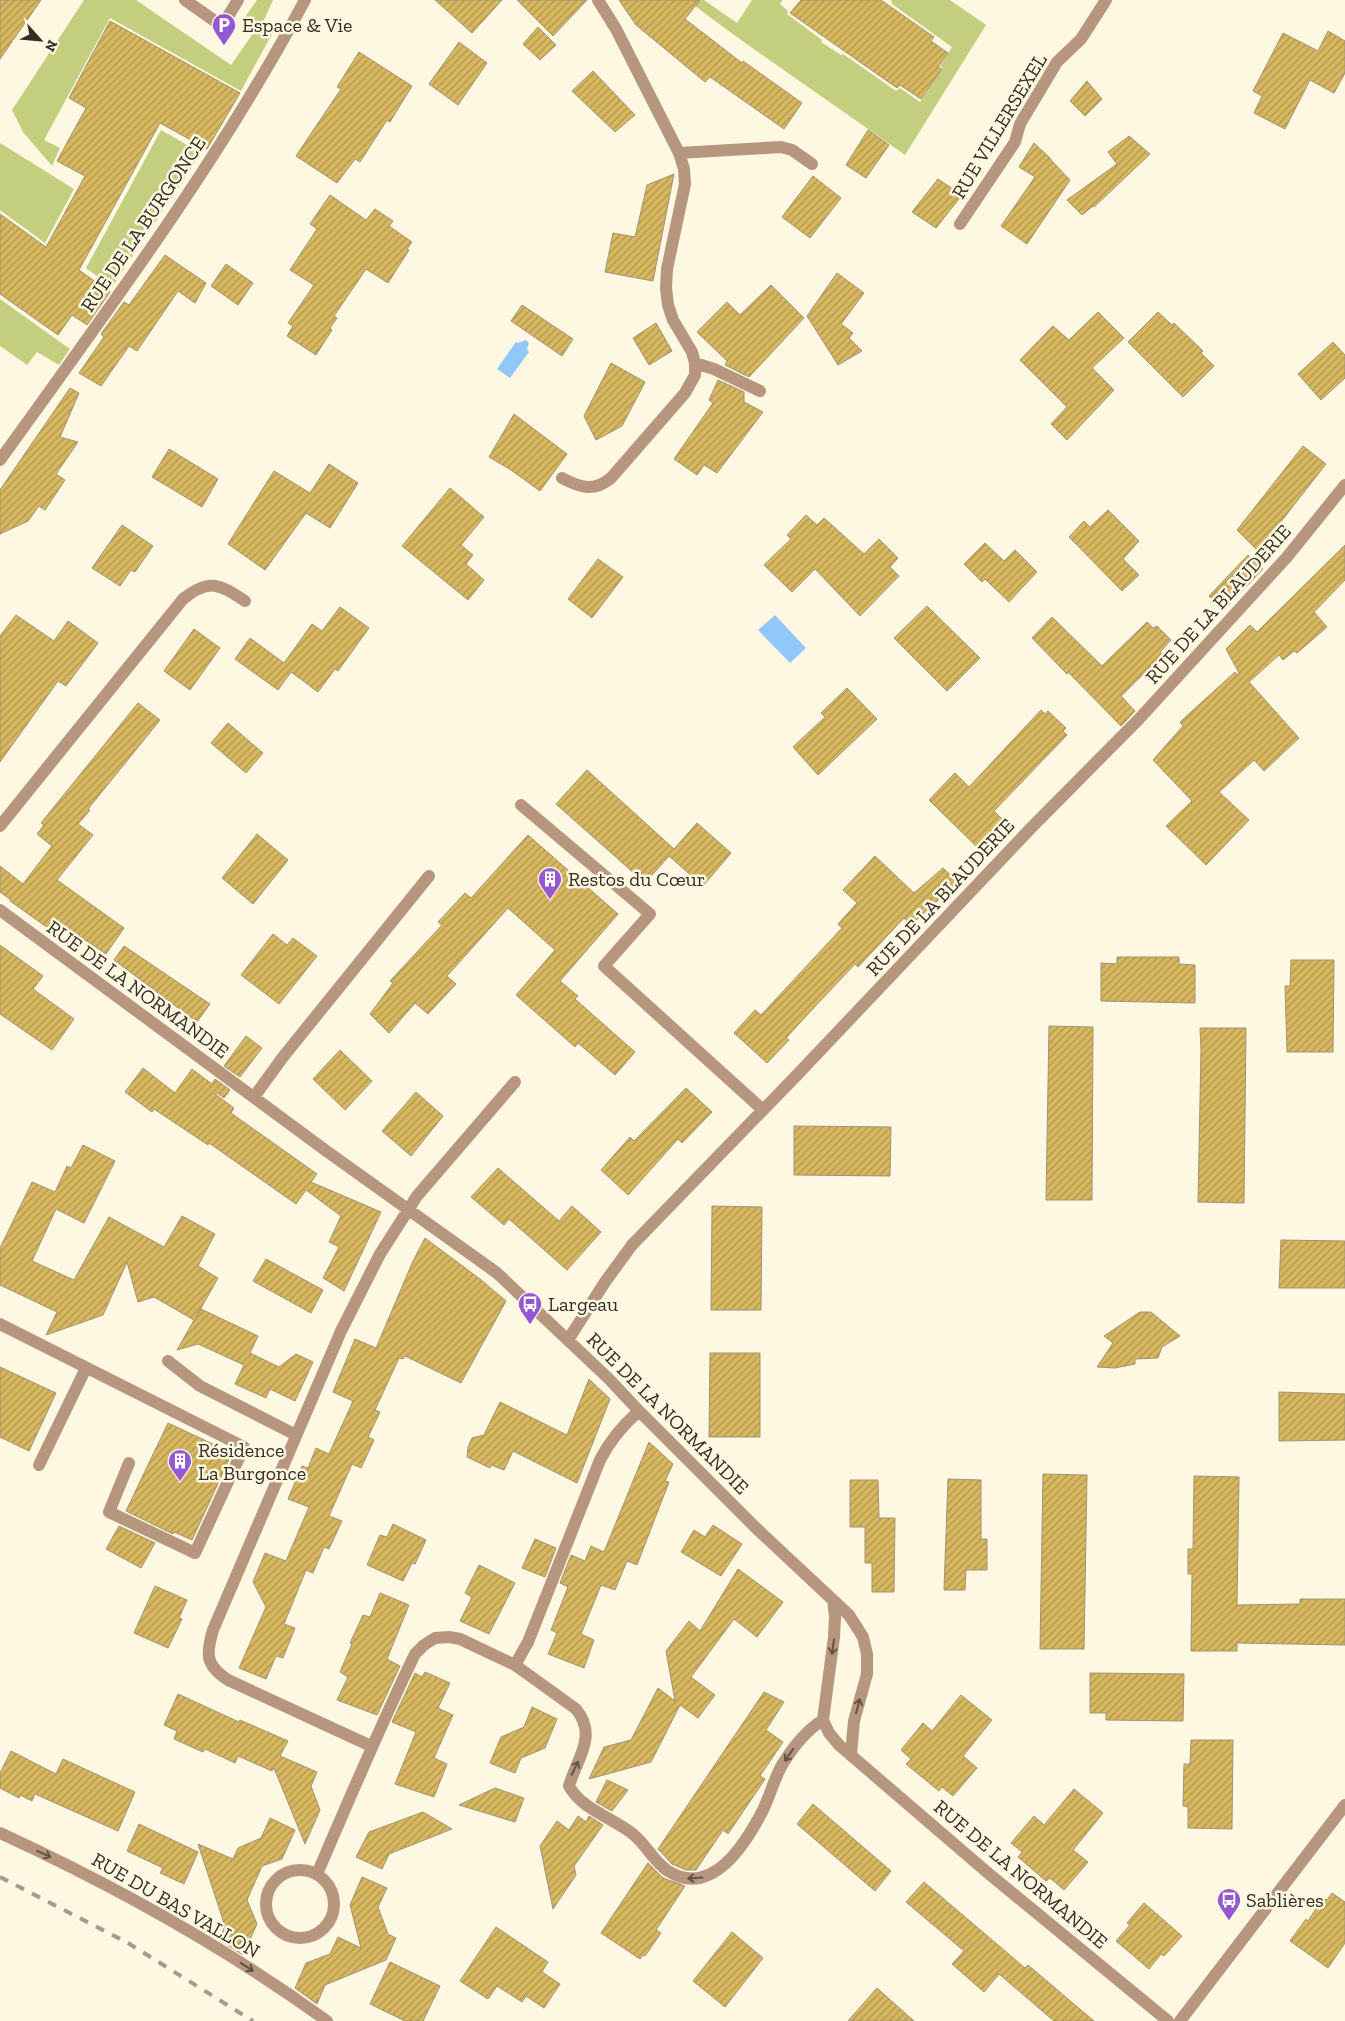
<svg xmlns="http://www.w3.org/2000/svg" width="1345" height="2021" font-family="'Zilla Slab',serif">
	<defs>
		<pattern id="building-hatch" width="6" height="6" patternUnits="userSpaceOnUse" patternTransform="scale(1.25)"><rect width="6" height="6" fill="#d7b75f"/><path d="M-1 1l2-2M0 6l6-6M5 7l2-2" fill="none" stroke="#af954e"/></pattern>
	</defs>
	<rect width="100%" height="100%" fill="#fef7e2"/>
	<!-- green -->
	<path fill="#c3cf7e" d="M84,0H136L231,65L258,26L245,17L257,0H273L262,24L273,32L241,91L110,18L44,140L60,148L52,166L23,132L12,110Z
		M687,0H704L737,23L752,0H783L780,4L788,11L787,14L822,40L821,42L841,55L843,54L896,91L900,88L920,102L943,68L940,66L952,47L892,4L891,0H950L986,25L905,155C832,103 758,54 687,0Z
		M161,130L201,153L112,287L86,268Z
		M0,143L74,189L45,243L0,210Z
		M0,299L70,349L59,365L37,352L27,365L0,346Z"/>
	<!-- water -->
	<path fill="#92c7f9" d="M526,340L529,343L527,349L529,352L510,378L497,369L516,342L518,343Z
		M775,615L806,648L790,663L758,630Z"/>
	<!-- building -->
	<path fill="url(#building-hatch)" stroke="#a09474" d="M0,0H41L0,59Z
		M435,0H502L472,33Z
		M517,0H587L553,36Z
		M619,0H700L685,19L742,63L743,61L802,103L784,129L710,77L705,82L636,25Z
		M801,0H881L934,37L931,41L948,53L938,67L942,69L921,99L900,85L897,88L790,13Z
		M110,21L240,93L207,149L160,123L79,270L110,292L87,325L72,315L58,335L0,294V214L46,247L85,176L57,161L86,108L69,98Z
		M538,27L556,45L540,60L523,44Z
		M1328,31L1345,41V73L1334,93L1310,80L1285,129L1254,113L1262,96L1253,91L1283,33L1318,51Z
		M459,42L487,63L458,105L429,84Z
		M359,52L412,86L390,122L387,120L360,162L355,159L337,183L296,156L341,89L337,87Z
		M593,71L635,115L615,132L572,91Z
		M1087,81L1102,99L1085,116L1070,101Z
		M868,130L889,145L866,178L846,165Z
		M1129,136L1150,154L1094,207L1093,206L1082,215L1067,200L1117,164L1108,152Z
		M1034,143L1051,159V160L1070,180L1027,244L1001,226L1035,177L1019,167Z
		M674,174L653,281L605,272L613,233L635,237L647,185Z
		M813,176L841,198L810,238L782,217Z
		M938,179L962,195L936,228L912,212Z
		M330,195L366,220L375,209L393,221L389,226L412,242L407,249L409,250L388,283L366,269L334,316L337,318L330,328L332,330L316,355L287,336L293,326L288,323L314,285L290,270L317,229L310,224Z
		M165,255L206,283L195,303L178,291L137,351L129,346L101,386L79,373L104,337L101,334L124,302L129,305Z
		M226,264L253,283L238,305L211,286Z
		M837,273L864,293L841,324L853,333L849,338L862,351L838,365L807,316Z
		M771,285L804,318L749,377L725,365L727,361L697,332L727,302L740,315Z
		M522,305L573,339L562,356L511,321Z
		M1098,312L1124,338L1092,368L1114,390L1067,440L1051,424L1067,407L1020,360L1053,326L1069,340Z
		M1158,312L1172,325L1174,323L1203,351L1201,353L1214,366L1183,397L1128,342Z
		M656,323L672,351L649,365L633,338Z
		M1333,342L1345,355V378L1321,400L1298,374Z
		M611,363L645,382L622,426L596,440L584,416Z
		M718,380L744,392V402L763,412L717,473L704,465L697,475L674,459L713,403L709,400Z
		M70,388L79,393L60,437L78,442L56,474L65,480L45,510L39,506L28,521L0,534V490Z
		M514,414L567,454L540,491L511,470L489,457Z
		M1303,446L1326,464L1258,551L1237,530Z
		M169,449L218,479L202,507L152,477Z
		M329,464L358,483L330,528L306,513L265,570L228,544L274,471L310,493Z
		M450,488L484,517L461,545L473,555L466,564L484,580L468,600L402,546Z
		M1108,510L1139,541L1123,559L1139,575L1122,591L1069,537L1084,521L1090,527Z
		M806,515L817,525L824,518L864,554L879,539L898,558L890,567L899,576L860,616L815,569L792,592L764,565L791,539L787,535Z
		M122,525L153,546L135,572L131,570L120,586L92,568Z
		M985,543L1004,561L1015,550L1037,572L1009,602L985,579L982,582L964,564Z
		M1345,545V580L1314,612L1327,627L1297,653L1294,651L1283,660L1279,655L1249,682L1299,738L1264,771L1254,760L1219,792L1249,820L1206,865L1166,826L1192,801L1153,760L1183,726L1180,722L1235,672L1238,675L1239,673L1226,649L1250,625L1257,632Z
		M1248,555L1263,569L1224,610L1209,596Z
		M598,559L623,577L592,618L568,599Z
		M927,606L980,658L947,691L894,638Z
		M340,607L369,628L338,671L335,669L318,692L291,672L278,690L235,659L250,638L284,663L312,624L322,631Z
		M16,615L54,641L68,621L98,643L66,686L58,681L0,762V636Z
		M1052,617L1102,666L1147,622L1153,628L1157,626L1171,640L1160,652L1163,655L1121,696L1135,711L1121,726L1068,672L1067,674L1032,638Z
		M194,629L220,648L190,690L164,671Z
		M847,688L877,719L818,775L793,747L825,717L821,713Z
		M138,703L160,720L88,809L90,810L78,824L93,835L57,880L124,928L106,954L63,925L57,932L49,927L48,928L10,901L11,900L0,892V866L23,884L52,846L37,834L44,825L41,823Z
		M1041,710L1045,714L1048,711L1066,728L1063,731L1067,735L994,811L1011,828L984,854L929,800L955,773L969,787Z
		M228,723L263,753L246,773L211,743Z
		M587,770L674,849L697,823L731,853L703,886L669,856L645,883L556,804Z
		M257,834L288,860L253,904L222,878Z
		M528,835L618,914L560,981L578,996L575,999L635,1052L615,1075L578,1043L575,1047L516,995L555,950L508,908L447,976L456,984L428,1014L415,1003L389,1033L370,1014L393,983L390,981L442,925L438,922L465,893L471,898Z
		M875,856L914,893L943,868L958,882L911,925L904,918L858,967L855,964L808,1014L786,1038L789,1040L767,1063L734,1033L755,1010L761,1015L842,928L838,924L857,903L843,890Z
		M273,934L287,945L293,938L317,956L279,1004L241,975Z
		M0,945L43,976L33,989L74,1019L52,1050L0,1014Z
		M124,946L210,1004L197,1022L114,960Z
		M1117,957H1179V964L1195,965V1003L1101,1001V963L1117,964Z
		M1291,960H1334L1333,1052H1287L1285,986H1290Z
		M1049,1026L1093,1027L1092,1200H1046Z
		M1200,1028H1246L1244,1203L1198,1202L1201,1049Z
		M246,1036L262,1048L240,1077L224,1066Z
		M340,1050L372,1081L345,1110L313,1079Z
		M143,1068L175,1093L192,1069L212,1084L215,1079L230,1090L224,1098L217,1093L215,1094L234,1108L231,1113L317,1174L311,1182L381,1212L344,1291L323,1278L339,1247L329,1242L341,1216L306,1190L296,1204L209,1143L208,1145L154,1109L152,1112L125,1092Z
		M686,1088L712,1112L682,1143L678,1139L628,1195L601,1170L630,1137L634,1141Z
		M416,1092L443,1116L411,1156L382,1131Z
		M794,1126L891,1127L890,1176L794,1175Z
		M83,1145L115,1161L84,1223L56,1209L32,1261L74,1280L109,1217L164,1247L182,1216L215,1234L198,1266L218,1278L196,1317L201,1309L258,1336L250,1353L279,1367L296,1354L313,1362L295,1401L270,1389L266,1398L235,1384L244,1365L198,1344L177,1350L194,1320L154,1297L138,1302L127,1262L103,1315L46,1335L57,1312L0,1285V1248L32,1182L55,1192L67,1166L71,1168Z
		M498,1168L559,1221L572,1206L601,1232L567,1270L509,1219L504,1225L471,1197Z
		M712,1206L762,1207L761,1310H711Z
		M425,1238L480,1279L506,1301L461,1383L405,1356L403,1359L399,1358L375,1410L380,1412L368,1437L374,1440L361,1468L352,1464L329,1516L342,1521L329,1549L324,1547L313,1573L306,1570L284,1624L295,1628L283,1658L276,1656L266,1679L239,1668L266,1607L253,1582L265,1553L286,1561L309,1507L288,1499L302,1466L308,1468L316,1448L329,1454L353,1401L333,1392L355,1339L376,1348L413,1261Z
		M1281,1240L1345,1241V1288H1279Z
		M266,1259L323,1290L311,1313L253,1281Z
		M1140,1312H1151L1180,1336L1162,1347L1158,1358L1135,1359V1364L1115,1368L1097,1367L1113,1343L1104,1336Z
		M710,1353H760V1437H709Z
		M0,1367L56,1393L29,1451L0,1437Z
		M589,1379L610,1399L577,1483L513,1451L504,1470L491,1465L490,1468L467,1457L468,1447L472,1438L484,1435L500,1402L567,1435Z
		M1279,1392L1345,1394V1440L1279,1441Z
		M168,1423L232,1453L192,1540L174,1532L173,1534L126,1511Z
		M649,1442L673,1464L665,1481L669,1482L637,1565L627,1561L615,1590L601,1585L581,1634L594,1640L584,1668L548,1654L557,1633L551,1630L568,1587L560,1583L571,1555L585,1561L591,1546L604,1552Z
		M1043,1474L1087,1475L1084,1649H1040Z
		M1194,1476L1239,1477L1237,1605L1300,1604V1599H1345V1645L1237,1643V1651H1191L1192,1574H1188V1549H1193Z
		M948,1479L981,1480V1539H987V1570H966L965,1590H944Z
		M850,1480H878L879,1518H895L894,1592H872V1563H865V1527H850Z
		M393,1524L426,1540L415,1564L412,1563L403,1581L367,1565L380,1535L387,1537Z
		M713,1525L742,1544L721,1576L681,1552L694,1530L705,1537Z
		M119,1526L155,1543L141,1568L106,1549Z
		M535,1539L556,1548L545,1577L522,1568Z
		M479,1565L515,1583L489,1634L460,1621L472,1597L465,1593Z
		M738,1569L783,1602L757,1637L734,1619L691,1677L715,1695L698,1718L680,1705L651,1762L589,1779L604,1747L631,1740L658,1688L675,1701L666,1651L689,1621L700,1631Z
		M155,1586L187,1600L179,1618L182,1619L168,1648L134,1633Z
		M380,1593L409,1605L387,1659L400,1666L377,1715L337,1700L348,1677L340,1672L352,1644L350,1643L363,1615L370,1617Z
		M425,1672L450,1683L438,1708L453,1715L434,1758L447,1764L434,1797L395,1784L416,1732L392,1722L415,1673L422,1677Z
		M1090,1673L1184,1674L1183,1721L1106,1720V1713H1090Z
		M764,1692L784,1702L766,1730L783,1742L760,1776L765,1779L728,1834L723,1830L696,1870H686L672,1864L658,1849Z
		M178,1694L239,1722L240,1720L288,1741L280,1756L317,1772L311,1786L320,1810L305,1844L274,1768L272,1771L238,1756L235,1763L205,1749L203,1752L174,1739L177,1731L164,1725Z
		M961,1695L992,1720L963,1756L977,1768L953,1796L942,1787L939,1791L906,1764L911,1759L901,1750L923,1723L932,1731Z
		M532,1707L557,1719L545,1748L521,1758L515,1773L490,1763L501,1737L524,1727Z
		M1191,1740H1233L1232,1829L1188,1828V1807L1183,1806L1184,1764H1190Z
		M11,1751L56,1774L63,1759L135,1792L118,1831L35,1794L32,1801L20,1795L19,1798L0,1788V1773Z
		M607,1780L628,1790L612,1811L596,1802Z
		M495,1788L524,1798L515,1822L459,1805Z
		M1074,1789L1103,1813L1073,1850L1088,1862L1064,1890L1050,1878L1046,1881L1018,1857L1022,1852L1011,1843L1034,1816L1044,1825Z
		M813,1804L891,1871L875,1891L797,1824Z
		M423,1812L452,1829L389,1854L382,1869L356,1857L369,1832Z
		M578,1816L586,1822L589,1816L603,1825L574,1866L576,1875L553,1909L540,1846L557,1821L569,1830Z
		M270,1818L295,1830L282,1859L262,1866L247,1900L257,1924L243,1955L219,1940L225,1926L198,1844L233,1859L238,1848L261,1838Z
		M139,1824L198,1852L184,1884L160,1873L163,1868L127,1851Z
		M648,1863L663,1878L685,1886L656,1930L661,1933L645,1956L643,1955L640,1959L601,1933Z
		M362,1877L387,1888L378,1907L388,1934L396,1938L386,1960L325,1985L317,2004L295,1988L306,1963L330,1954L338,1937L361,1948L350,1905Z
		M924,1882L1025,1968L1028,1965L1094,2021H1054L999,1974L984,1992L952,1964L964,1951L906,1902Z
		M1332,1893L1345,1902V1943L1328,1968L1290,1941L1306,1919L1308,1921L1323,1898L1327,1900Z
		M1144,1903L1182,1936L1164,1956L1161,1954L1149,1969L1116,1941L1130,1925L1127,1923Z
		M496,1927L548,1962L542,1972L560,1984L544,2008L526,1996L522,2002L497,1986L488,1999L460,1981Z
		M732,1932L763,1958L725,2007L693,1981Z
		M390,1962L440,1986L423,2021H405L370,2004Z
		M877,1988L914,2021H848Z"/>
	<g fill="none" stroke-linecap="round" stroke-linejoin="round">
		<!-- minor -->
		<path stroke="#b79680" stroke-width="12" d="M185,0L222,26L238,0
			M679,153L781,147L792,150L812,164
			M960,224L1015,142L1020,124L1057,62L1081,39L1106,0
			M695,363L714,369L760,391
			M0,460C107,311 218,163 305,0
			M562,478C581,488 594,492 611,478L685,393L695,375V363L692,352L673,320L668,305L666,288L667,269L685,184L684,169L679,153L616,29L598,0
			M521,805L650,914L604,966L763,1110
			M0,826L183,599C209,578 219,584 245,601
			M0,910L325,1150L497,1273L609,1379L639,1411L756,1528L849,1615L863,1637L867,1654V1674L854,1721L851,1754
			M254,1097L283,1057L429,876
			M0,1324L244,1447L195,1553L109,1512L129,1463
			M568,1340L605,1282L632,1245L796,1076L1031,828L1139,719L1287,557L1345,485
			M168,1361L200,1386L296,1435
			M39,1465L86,1368
			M833,1600L835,1617L834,1637L823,1720L829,1733L839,1745L988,1873L1168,2021
			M515,1665L528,1642L600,1460C610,1440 622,1426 639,1411
			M371,1746L228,1680C205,1665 206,1654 213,1630L341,1331L380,1254L417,1196L515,1082
			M0,1833C115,1886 225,1947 327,2021
			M266 1904a34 34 0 1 1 68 0a34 34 0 1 1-68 0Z
			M317,1874C349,1800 380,1726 415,1654L424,1645L435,1638L449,1637L460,1639L515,1665L576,1709C598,1736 577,1758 569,1786C582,1810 614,1818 634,1835C647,1846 654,1862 668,1871C712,1899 746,1843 763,1810C770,1796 774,1779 782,1765C793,1747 805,1731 823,1720
			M1180,2021L1345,1805"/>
		<!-- rail -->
		<path stroke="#a29c8b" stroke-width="4" stroke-dasharray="9 9" stroke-linecap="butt" d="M0,1877L128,1943L253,2021"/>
	</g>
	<!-- one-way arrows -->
	<defs><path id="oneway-shaft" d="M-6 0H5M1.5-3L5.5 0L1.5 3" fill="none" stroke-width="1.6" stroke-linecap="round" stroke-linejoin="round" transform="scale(1.25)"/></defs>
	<g stroke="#615242">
		<use href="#oneway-shaft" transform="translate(833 1647) rotate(98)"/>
		<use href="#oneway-shaft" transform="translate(858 1706) rotate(-75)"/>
		<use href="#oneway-shaft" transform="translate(789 1755) rotate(124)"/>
		<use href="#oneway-shaft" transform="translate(575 1768) rotate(-64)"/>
		<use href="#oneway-shaft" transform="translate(44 1854) rotate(25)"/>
		<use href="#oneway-shaft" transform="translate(695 1878) rotate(176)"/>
		<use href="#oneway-shaft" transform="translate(247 1967) rotate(33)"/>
	</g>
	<!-- icons -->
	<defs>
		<g id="parking-pin" transform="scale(1.25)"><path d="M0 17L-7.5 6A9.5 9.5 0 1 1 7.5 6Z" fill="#9459d0" stroke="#fef7e2"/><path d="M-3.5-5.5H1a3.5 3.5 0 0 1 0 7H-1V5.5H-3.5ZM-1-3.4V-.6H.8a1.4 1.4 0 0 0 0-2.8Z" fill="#fff"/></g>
		<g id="building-pin" transform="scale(1.25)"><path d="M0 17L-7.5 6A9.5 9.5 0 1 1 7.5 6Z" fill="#9459d0" stroke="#fef7e2"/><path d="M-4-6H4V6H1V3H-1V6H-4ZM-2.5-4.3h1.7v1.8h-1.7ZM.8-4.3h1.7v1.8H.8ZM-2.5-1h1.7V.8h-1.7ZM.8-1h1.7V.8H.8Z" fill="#fff"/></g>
		<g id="bus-pin" transform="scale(1.25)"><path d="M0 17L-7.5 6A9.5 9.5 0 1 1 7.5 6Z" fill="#9459d0" stroke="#fef7e2"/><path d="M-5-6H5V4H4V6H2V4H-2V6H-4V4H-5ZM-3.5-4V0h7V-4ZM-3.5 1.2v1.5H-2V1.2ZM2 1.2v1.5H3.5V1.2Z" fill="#fff"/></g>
	</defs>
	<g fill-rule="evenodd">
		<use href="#parking-pin" x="224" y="25"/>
		<use href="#building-pin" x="550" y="879"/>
		<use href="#bus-pin" x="530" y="1304"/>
		<use href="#building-pin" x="180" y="1461"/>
		<use href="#bus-pin" x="1229" y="1900"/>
	</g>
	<g text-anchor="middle" stroke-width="5" stroke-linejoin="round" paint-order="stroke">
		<!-- poi labels -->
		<g font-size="20" fill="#332e21" stroke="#fef7e2" text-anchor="start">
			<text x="242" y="32">Espace &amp; Vie</text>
			<text x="568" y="886">Restos du Cœur</text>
			<text x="548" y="1311">Largeau</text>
			<text x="198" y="1457">Résidence<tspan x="198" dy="23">La Burgonce</tspan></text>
			<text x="1246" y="1907">Sablières</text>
		</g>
		<!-- street labels -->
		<g font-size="20" fill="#332e21" stroke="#fef7e2">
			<text transform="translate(999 126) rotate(-59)" y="7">RUE VILLERSEXEL</text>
			<text transform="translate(143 224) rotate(-56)" y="7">RUE DE LA BURGONCE</text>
			<text transform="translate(1218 604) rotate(-48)" y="7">RUE DE LA BLAUDERIE</text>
			<text transform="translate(940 897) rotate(-47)" y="7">RUE DE LA BLAUDERIE</text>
			<text transform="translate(138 989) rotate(36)" y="7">RUE DE LA NORMANDIE</text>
			<text transform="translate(668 1413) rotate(45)" y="7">RUE DE LA NORMANDIE</text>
			<text transform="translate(1021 1874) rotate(40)" y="7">RUE DE LA NORMANDIE</text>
			<text transform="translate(176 1905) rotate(30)" y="7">RUE DU BAS VALLON</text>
		</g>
	</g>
	<!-- north arrow -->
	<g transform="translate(40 40) rotate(117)" stroke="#fef7e2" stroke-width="4" paint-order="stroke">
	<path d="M0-4L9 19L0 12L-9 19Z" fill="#332e21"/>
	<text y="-8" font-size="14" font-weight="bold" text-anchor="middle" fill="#332e21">N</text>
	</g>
</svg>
